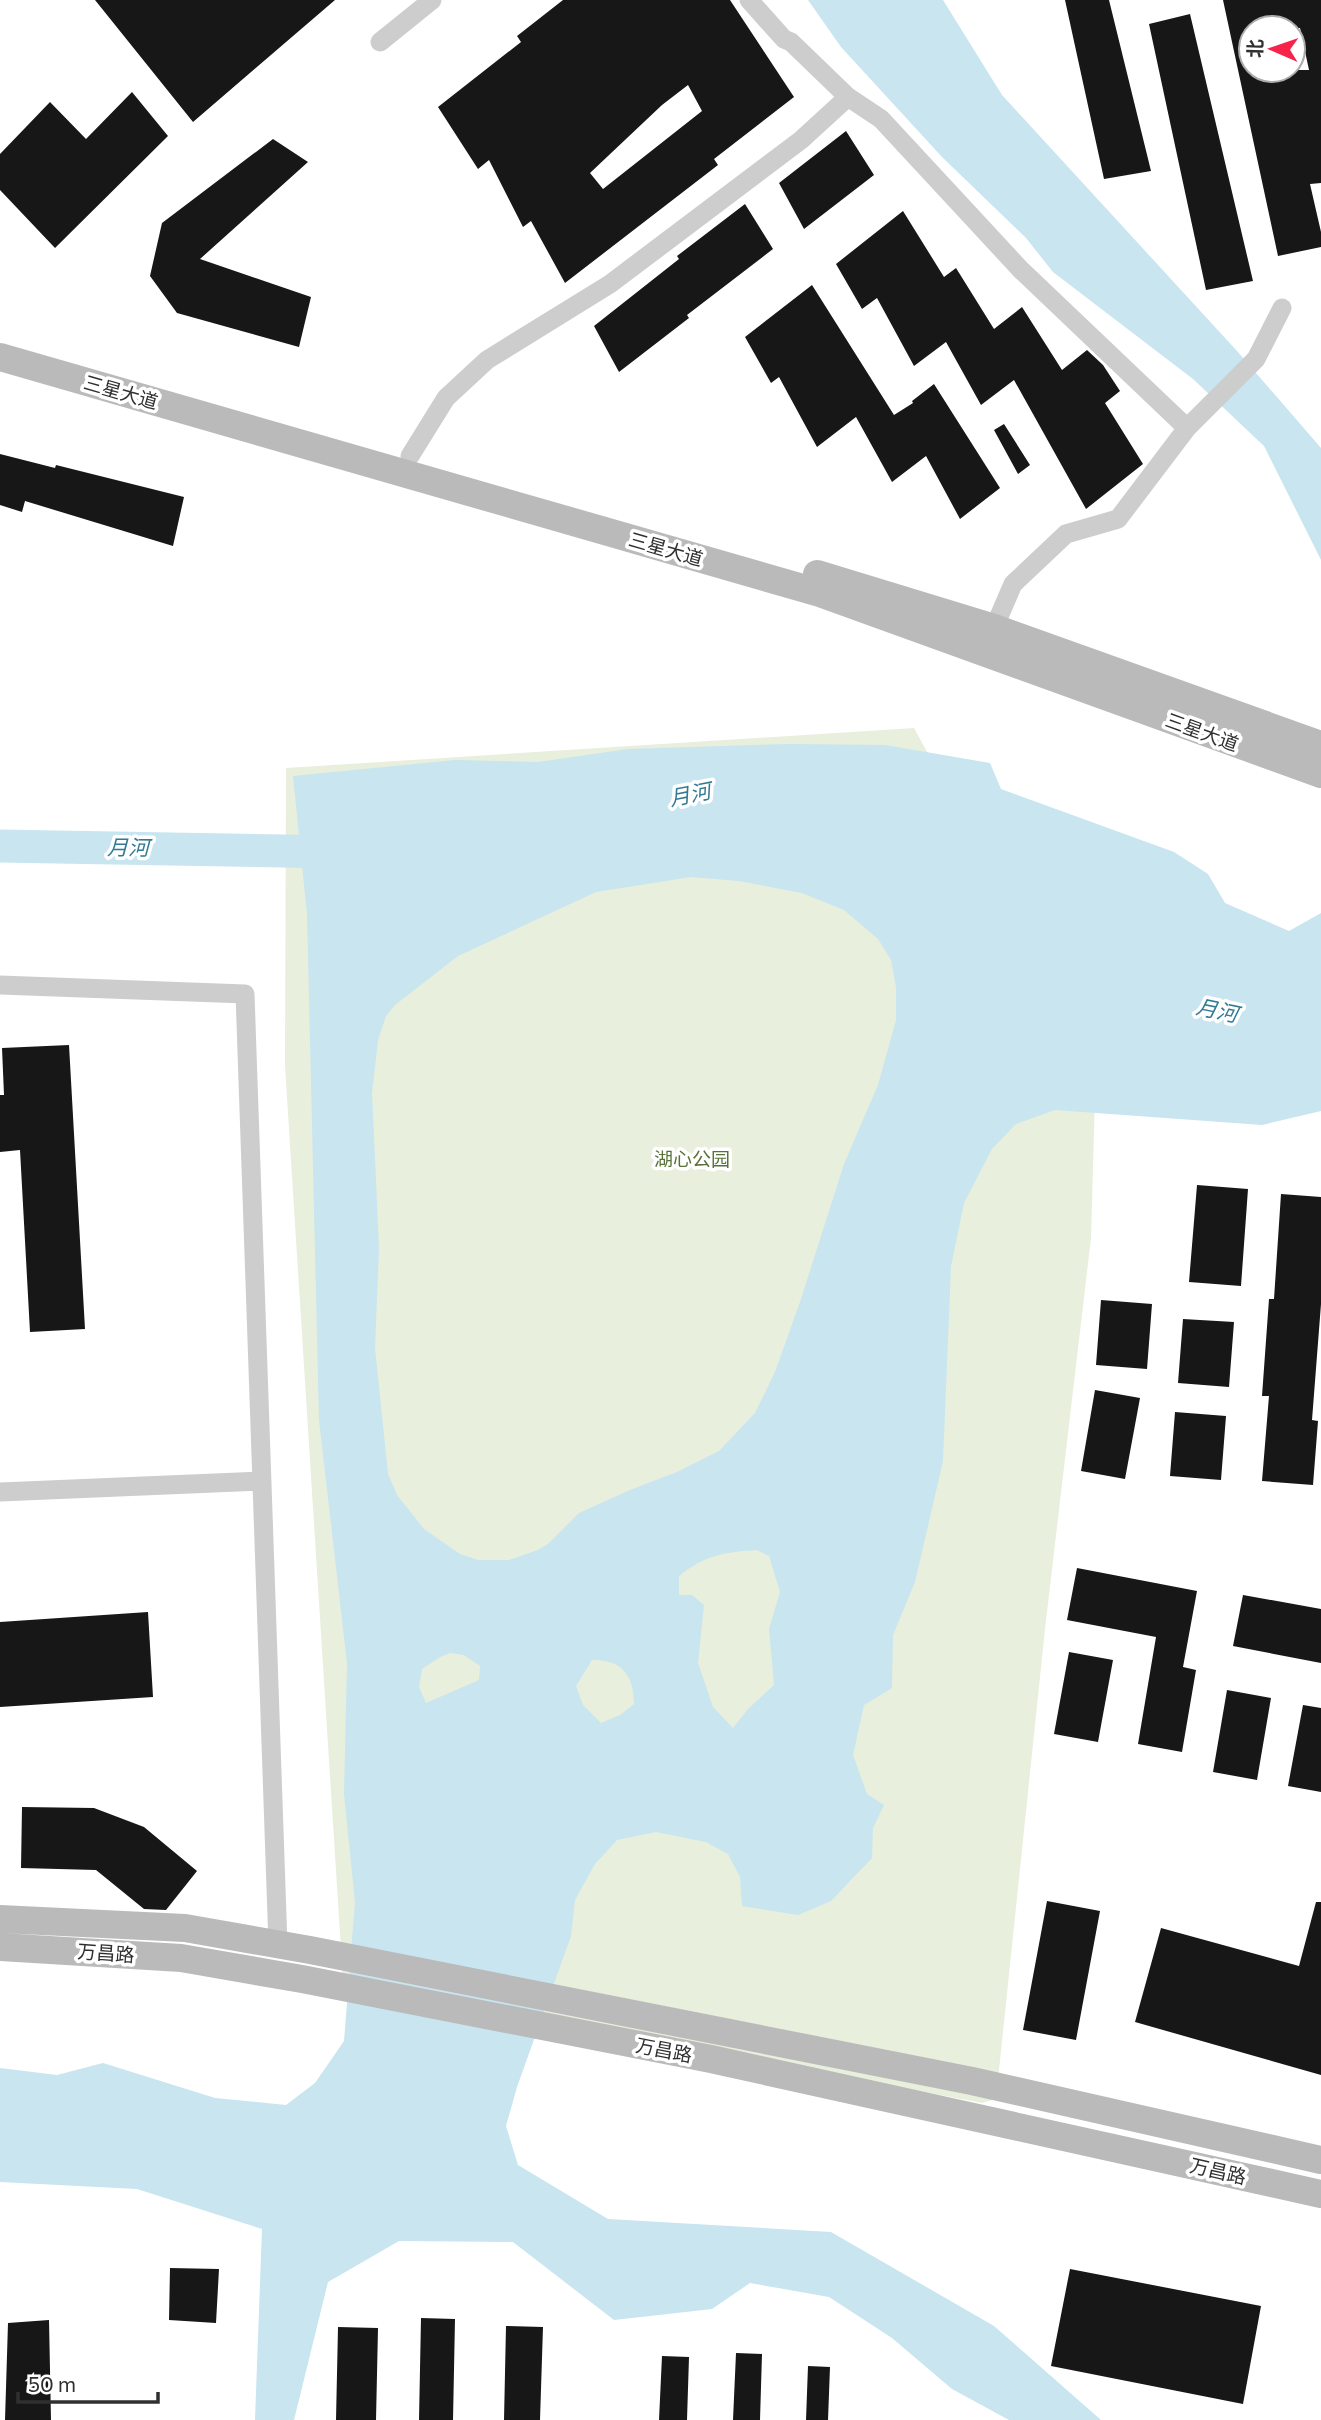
<svg xmlns="http://www.w3.org/2000/svg" width="1321" height="2420" font-family="Commissioner,'Noto Sans SC',sans-serif">
	<rect width="100%" height="100%" fill="#fff"/>
	<!-- green -->
	<path fill="#e8efdd" d="M914,728L1096,1061L1091,1238L1045,1629L996,2099L982,2103L343,1981L285,1066L286,768Z"/>
	<!-- water -->
	<path fill="#c8e5f0" fill-rule="evenodd" d="M808,0H943L1002,95L1237,351L1321,448V560L1264,446L1193,379L1053,272L1026,238L942,157L841,47Z
		M788,744L885,745L990,763L1001,789L1174,852L1208,874L1225,903L1289,931L1321,913V1111L1262,1125L1055,1110L1016,1124L992,1149L964,1203L951,1266L943,1461L915,1582L893,1635L892,1688L864,1705L853,1755L867,1794L884,1805L873,1828L872,1858L831,1901L798,1915L742,1906L740,1877L728,1854L706,1842L656,1832L617,1840L595,1864L575,1900L571,1936L517,2087L506,2126L518,2165L608,2219L831,2232L994,2326L1101,2420H1009L952,2389L892,2338L829,2297L750,2283L712,2309L614,2320L513,2242L399,2241L328,2282L294,2420H255L262,2229L137,2189L0,2182V2068L57,2075L103,2063L215,2098L286,2105L315,2083L344,2041L355,1902L344,1794L347,1663L319,1420L307,914L293,776L455,760L538,762L628,749ZM691,877L739,881L802,893L844,910L878,939L891,960L896,987V1020L878,1085L844,1164L801,1299L775,1372L755,1413L719,1451L677,1472L630,1490L579,1513L548,1544L538,1550L509,1560H478L460,1554L424,1529L397,1495L388,1474L375,1348L379,1248L372,1093L378,1040L386,1016L395,1005L458,956L596,892ZM757,1550L769,1556L780,1592L769,1629L774,1685L748,1709L733,1728L713,1707L698,1663L704,1605L692,1595H679V1576C705,1555 725,1552 757,1550ZM450,1653L464,1655L480,1666L479,1680L426,1703L419,1687L422,1669L440,1657ZM592,1660C621,1659 634,1675 634,1704L620,1715L601,1723L583,1705L576,1686Z"/>
	<g fill="none" stroke-linecap="round" stroke-linejoin="round">
		<!-- river -->
		<path stroke="#c8e5f0" stroke-width="33" d="M0,846L344,852"/>
	</g>
	<!-- building -->
	<path fill="#171717" fill-rule="evenodd" d="M95,0H335L193,122Z
		M563,0H730L794,97L714,159L718,165L565,283L531,221L523,227L489,160L478,169L438,107L521,42L517,36ZM688,85L702,111L603,189L590,173L662,105Z
		M1065,0H1109L1151,171L1104,179Z
		M1223,0H1321V183L1310,184L1321,232V247L1278,256ZM1251,28H1300L1309,70H1251Z
		M1190,14L1253,281L1206,290L1149,24Z
		M132,92L168,136L55,248L0,190V154L50,102L86,139Z
		M846,131L874,175L804,229L779,183Z
		M273,139L308,162L200,259L311,297L299,347L177,313L150,276L162,223Z
		M745,204L773,249L687,315L689,318L619,372L594,326L679,259L677,256Z
		M903,211L944,277L956,268L994,329L1022,307L1062,370L1087,350L1103,365L1120,391L1105,403L1143,464L1086,509L1014,380L981,405L946,342L914,366L877,298L862,309L836,264Z
		M812,285L894,415L913,403L912,401L934,384L1000,488L960,519L926,456L892,482L856,417L817,447L779,377L771,383L745,337Z
		M1004,424L1030,465L1018,474L994,430Z
		M0,454L55,468L56,465L184,497L173,546L25,501L22,512L0,505Z
		M69,1045L85,1329L30,1332L20,1150L0,1152V1095H4L2,1048Z
		M1197,1185L1248,1189L1241,1286L1189,1282Z
		M1281,1194L1321,1197V1304L1312,1420L1318,1421L1313,1485L1262,1481L1269,1396H1262L1269,1299H1274Z
		M1101,1300L1152,1304L1147,1369L1096,1365Z
		M1183,1319L1234,1322L1229,1387L1178,1383Z
		M1095,1390L1140,1398L1125,1479L1081,1471Z
		M1175,1412L1226,1416L1221,1480L1170,1476Z
		M1077,1568L1197,1591L1183,1667L1196,1670L1182,1752L1138,1744L1156,1637L1067,1620Z
		M1243,1595L1321,1609V1663L1233,1646Z
		M148,1612L153,1697L0,1707V1622Z
		M1069,1652L1113,1660L1098,1742L1054,1734Z
		M1227,1690L1271,1698L1257,1780L1213,1772Z
		M1303,1705L1321,1708V1792L1288,1786Z
		M22,1807L94,1808L144,1827L197,1871L166,1910L144,1909L96,1870L21,1868Z
		M1047,1901L1100,1911L1076,2040L1023,2030Z
		M1316,1902H1321V2075L1135,2022L1161,1928L1299,1966Z
		M170,2268L219,2269L216,2323L169,2320Z
		M1070,2269L1261,2306L1243,2404L1051,2366Z
		M421,2318L455,2319L453,2420H419Z
		M49,2320L51,2420H5L8,2323Z
		M506,2326L543,2327L540,2420H504Z
		M338,2327L378,2328L376,2420H336Z
		M736,2353L762,2354L760,2420H733Z
		M662,2356L689,2357L687,2420H659Z
		M808,2366L830,2367L828,2420H806Z"/>
	<g fill="none" stroke-linecap="round" stroke-linejoin="round">
		<!-- street -->
		<path stroke="#cdcdcd" stroke-width="19" d="M749,0L784,39L791,42L848,97L881,119L1021,270L1187,428
			M380,42L432,0
			M410,456L446,398L487,360L610,284L801,140L848,97
			M994,628L1013,584L1066,534L1118,519L1187,428L1256,359L1282,308
			M0,985L245,994L278,1945
			M0,1492L262,1481"/>
		<!-- secondary -->
		<path stroke="#bababa" stroke-width="28" d="M0,357L820,593L1321,774
			M817,574L994,628L1321,745
			M0,1919L185,1928L310,1950L972,2081L1321,2160
			M0,1947L181,1958L302,1979L711,2059L1321,2194"/>
	</g>
	<g text-anchor="middle" stroke-width="7" stroke-linejoin="round" paint-order="stroke">
		<!-- street labels -->
		<g font-size="19" fill="#303030" stroke="#fff">
			<text transform="translate(121 392) rotate(16)" y="7">三星大道</text>
			<text transform="translate(666 549) rotate(16)" y="7">三星大道</text>
			<text transform="translate(1202 732) rotate(20)" y="7">三星大道</text>
			<text transform="translate(106 1953) rotate(4)" y="7">万昌路</text>
			<text transform="translate(664 2050) rotate(11)" y="7">万昌路</text>
			<text transform="translate(1218 2171) rotate(13)" y="7">万昌路</text>
		</g>
		<!-- park labels -->
		<g font-size="19" fill="#597138" stroke="#fff">
			<text x="692" y="1166">湖心公园</text>
		</g>
		<!-- water labels -->
		<g font-size="21" font-style="italic" fill="#337a95" stroke="#fff">
			<text transform="translate(690 795) rotate(-11)" y="7">月河</text>
			<text transform="translate(128 848) rotate(1)" y="7">月河</text>
			<text transform="translate(1217 1011) rotate(12)" y="7">月河</text>
		</g>
	</g>
	<!-- north arrow -->
	<g transform="translate(1272 49) rotate(272)"><circle r="33" fill="#ffffff" stroke="#acacac" stroke-width="2"/>
	<path d="M0-5L12 26L0 18L-12 26Z" fill="#f7234a"/>
	<text y="-10" font-size="19" font-weight="bold" text-anchor="middle" fill="#303030">北</text>
	</g>
	<!-- scale -->
	<path d="M18 2392v10h140v-10" fill="none" stroke="#303030" stroke-width="3.5"/>
	<text x="28" y="2392" font-size="21" fill="#303030" stroke="#ffffff" stroke-width="5" paint-order="stroke">50 m</text>
</svg>
